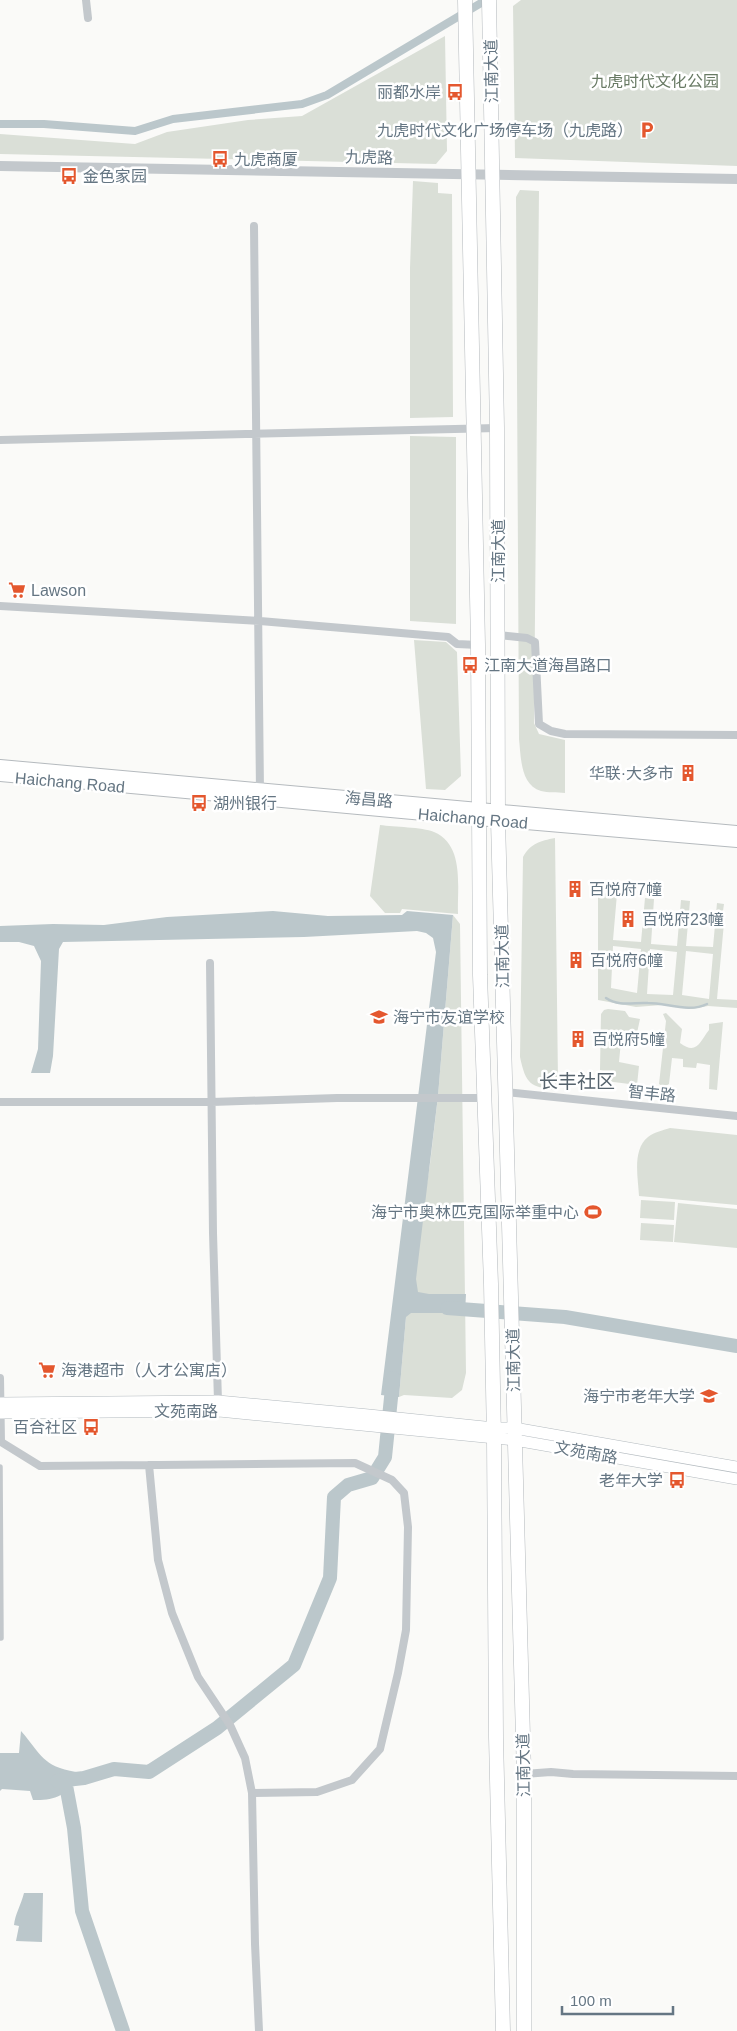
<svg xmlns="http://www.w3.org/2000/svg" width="737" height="2031" font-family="Arial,'Noto Sans SC',sans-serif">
	<rect width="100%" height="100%" fill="#fafaf8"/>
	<!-- green -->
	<path fill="#dadfd7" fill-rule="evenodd" d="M521,0H737V166L515,158L513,6Z
		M445,36L447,151L436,164L0,154V134L135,144L167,132L248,120L302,116Z
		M413,181L438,183V193L452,194L453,417L410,418V268Z
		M520,190L539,191L534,723L539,734L565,740V793C557,792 548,793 541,791C520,785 521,756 519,739L516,197Z
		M410,436L456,437V624L410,621Z
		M414,640L446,642L457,652L461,776L445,790L426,789Z
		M380,825C394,827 422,827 434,832C465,845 457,888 458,914L402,909L400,913H385L370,896Z
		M555,838L558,1081L557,1091C530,1086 526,1085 520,1057L523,857C531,843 540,841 555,838Z
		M598,893L617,894L613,940L641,942L645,898L654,899L651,944L677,946L681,900L690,901L686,946L713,947L717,903L724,904L723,911L725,912L717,999L737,1000V1008L708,1006L692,1009L662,1005L636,1007L598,1000ZM613,946L641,949L637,993L611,988ZM650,949L677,952L673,995L647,994ZM686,951L713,954L709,999L682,995Z
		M453,915L460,924L466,1373L462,1390L452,1398L404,1395L399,1397L406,1317L430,1164L438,1096Z
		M608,1009L625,1011L629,1017L640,1019L637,1033L622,1031L619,1062L639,1066L637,1085L606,1081V1072L600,1070L601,1014L604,1010Z
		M666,1013L682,1029L680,1043C697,1056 700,1041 709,1030V1024L723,1022L717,1090L709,1089L710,1065L697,1063L696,1068L683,1067V1059L672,1058L669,1084L664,1087L659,1084L666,1021L663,1014Z
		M670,1128L737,1135V1205L639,1196C638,1177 632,1150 648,1137C654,1132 664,1130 670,1128Z
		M641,1200L675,1202L674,1220L640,1218Z
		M678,1203L737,1209V1248L674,1242Z
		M641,1223L674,1225L673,1242L640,1240Z"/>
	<!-- water -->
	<path fill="#bbc7cb" d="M273,911L328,916L402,915L407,911L453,915L438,1096L416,1279L418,1292L429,1294H466L465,1313H411L406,1317L399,1397L381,1395L436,952L433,938L426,933L417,931L304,937L63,942L59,949L53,1056L50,1073H31L38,1049L41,961L34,946L19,942H0V926L53,924L104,925L167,917Z
		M21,1731C42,1755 42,1766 76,1772C72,1795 54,1801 33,1800L30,1791L2,1789L0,1791V1753H19Z
		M24,1893H43L42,1942L16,1941L19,1926L14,1925C15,1914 21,1905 24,1893Z"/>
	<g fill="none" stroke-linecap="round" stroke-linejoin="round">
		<!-- stream -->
		<path stroke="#bbc7cb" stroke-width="2.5" d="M606,998C619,1007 634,1002 648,1003C667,1003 689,1013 707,1004"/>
		<!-- canal -->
		<path stroke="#bbc7cb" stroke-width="8" d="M0,124H44L135,131L173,119L302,104L327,95L486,0"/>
		<!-- river -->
		<path stroke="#bbc7cb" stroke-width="14" d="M447,1308L565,1317L737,1346
			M65,1780L74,1828L82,1911L123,2031
			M57,1781L84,1778L114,1769L149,1772L217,1728L294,1665L330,1578L334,1497L348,1485L372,1478L385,1457L393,1378"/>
		<!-- secondary casing -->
		<g stroke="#b3babf" stroke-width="12">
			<path id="secondary" d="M0,1403L218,1401L369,1415L494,1428H514L737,1467
				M0,1413L219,1411L515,1440L737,1479"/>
		</g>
		<!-- primary casing -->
		<g stroke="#b5babe" stroke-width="14">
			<path id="primary" d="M0,766L737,832
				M0,775L478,819L737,841"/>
		</g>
		<!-- trunk casing -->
		<g stroke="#b4b9bd" stroke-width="15">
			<path id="trunk" d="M465,0L478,645L480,975L491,1284L494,1438L496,1737L503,2031
				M489,0L497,428L498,821L524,1774V2031"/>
		</g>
		<!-- pedestrian -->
		<path stroke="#c3c8cc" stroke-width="5.5" d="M0,1467L1,1638"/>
		<!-- minor -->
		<path stroke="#c3c8cc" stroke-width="8" d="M86,0L88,18
			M254,226L260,792
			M0,440L497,428
			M0,606L260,621L448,637L457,644L478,645
			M499,635L527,638L535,642L539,724L551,731L565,734L737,735
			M210,963L213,1233L218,1401
			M505,1092L737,1116
			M0,1102H212L337,1098H485
			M0,1378L1,1442L40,1466L149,1465H159L355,1463L392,1480L404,1493L408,1527L406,1630L398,1673L380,1749L352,1780L317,1792L252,1793L245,1758L230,1725L198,1677L172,1613L158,1560L149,1465
			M524,1774L551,1772L573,1774L737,1776
			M252,1793L255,1944L259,2031"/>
		<!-- tertiary -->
		<path stroke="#c3c8cc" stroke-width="10" d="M0,166L737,179"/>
		<!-- secondary -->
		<use href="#secondary" stroke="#fff" stroke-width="11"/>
		<!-- primary -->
		<use href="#primary" stroke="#fff" stroke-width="12"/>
		<!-- trunk -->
		<use href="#trunk" stroke="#fff" stroke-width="14"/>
	</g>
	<!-- icons -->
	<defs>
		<g id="bus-bare" transform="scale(1.35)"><path d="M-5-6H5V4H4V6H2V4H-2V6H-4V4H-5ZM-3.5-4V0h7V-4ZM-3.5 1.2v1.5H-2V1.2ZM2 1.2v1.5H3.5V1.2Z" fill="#e4572e" stroke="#fff" stroke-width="2.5" paint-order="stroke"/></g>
		<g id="parking-bare" transform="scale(1.35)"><path d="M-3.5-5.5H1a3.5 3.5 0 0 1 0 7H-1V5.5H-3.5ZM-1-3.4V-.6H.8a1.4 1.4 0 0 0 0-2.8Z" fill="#e4572e" stroke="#fff" stroke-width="2.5" paint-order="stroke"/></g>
		<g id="supermarket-bare" transform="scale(1.35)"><path d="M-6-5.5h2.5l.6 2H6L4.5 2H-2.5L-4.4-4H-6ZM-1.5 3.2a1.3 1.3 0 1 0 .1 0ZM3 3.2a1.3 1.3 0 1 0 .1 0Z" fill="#e4572e" stroke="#fff" stroke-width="2.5" paint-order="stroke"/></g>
		<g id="building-bare" transform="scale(1.35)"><path d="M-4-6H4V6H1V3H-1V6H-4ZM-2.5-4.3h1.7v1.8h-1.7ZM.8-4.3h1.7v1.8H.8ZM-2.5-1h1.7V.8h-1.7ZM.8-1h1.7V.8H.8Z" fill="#e4572e" stroke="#fff" stroke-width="2.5" paint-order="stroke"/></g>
		<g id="school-bare" transform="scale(1.35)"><path d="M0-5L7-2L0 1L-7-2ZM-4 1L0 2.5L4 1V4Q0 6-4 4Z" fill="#e4572e" stroke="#fff" stroke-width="2.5" paint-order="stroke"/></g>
		<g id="stadium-bare" transform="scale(1.35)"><path d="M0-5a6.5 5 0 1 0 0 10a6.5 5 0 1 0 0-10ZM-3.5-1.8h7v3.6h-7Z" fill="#e4572e" stroke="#fff" stroke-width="2.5" paint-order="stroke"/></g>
	</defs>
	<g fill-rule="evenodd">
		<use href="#bus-bare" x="455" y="92"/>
		<use href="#parking-bare" x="647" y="130"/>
		<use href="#bus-bare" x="220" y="159"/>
		<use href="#bus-bare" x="69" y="176"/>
		<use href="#supermarket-bare" x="17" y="590"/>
		<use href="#bus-bare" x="470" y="665"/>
		<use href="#building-bare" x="688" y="773"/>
		<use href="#bus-bare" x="199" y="803"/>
		<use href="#building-bare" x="575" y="889"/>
		<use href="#building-bare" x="628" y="919"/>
		<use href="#building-bare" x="576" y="960"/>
		<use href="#school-bare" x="379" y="1017"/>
		<use href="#building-bare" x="578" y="1039"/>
		<use href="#stadium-bare" x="593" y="1212"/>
		<use href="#supermarket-bare" x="47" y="1370"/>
		<use href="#school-bare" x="709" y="1396"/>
		<use href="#bus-bare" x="91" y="1427"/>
		<use href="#bus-bare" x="677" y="1480"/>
	</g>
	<g text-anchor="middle" stroke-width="5" stroke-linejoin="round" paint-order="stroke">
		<!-- street labels -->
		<g font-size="16" fill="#657683" stroke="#fff">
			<text transform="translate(491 71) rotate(-91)" y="6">江南大道</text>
			<text transform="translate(369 157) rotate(1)" y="6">九虎路</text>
			<text transform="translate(498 551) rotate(-90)" y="6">江南大道</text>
			<text transform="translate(70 782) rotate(5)" y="6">Haichang Road</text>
			<text transform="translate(369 799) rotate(5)" y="6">海昌路</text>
			<text transform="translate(473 818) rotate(5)" y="6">Haichang Road</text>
			<text transform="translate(502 956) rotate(-91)" y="6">江南大道</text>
			<text transform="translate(652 1093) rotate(6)" y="6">智丰路</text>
			<text transform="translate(513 1360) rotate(-91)" y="6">江南大道</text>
			<text x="186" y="1417">文苑南路</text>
			<text transform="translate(586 1452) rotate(10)" y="6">文苑南路</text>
			<text transform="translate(523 1765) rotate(-91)" y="6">江南大道</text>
		</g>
		<!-- park labels -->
		<g font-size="16" fill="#687a64" stroke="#fff">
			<text x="655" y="87">九虎时代文化公园</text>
		</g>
		<!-- poi labels -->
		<g font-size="16" fill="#657683" stroke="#fff" text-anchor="start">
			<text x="441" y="98" text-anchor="end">丽都水岸</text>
			<text x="633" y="136" text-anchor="end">九虎时代文化广场停车场（九虎路）</text>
			<text x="234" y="165">九虎商厦</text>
			<text x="83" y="182">金色家园</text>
			<text x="31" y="596">Lawson</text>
			<text x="484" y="671">江南大道海昌路口</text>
			<text x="674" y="779" text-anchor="end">华联·大多市</text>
			<text x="213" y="809">湖州银行</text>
			<text x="589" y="895">百悦府7幢</text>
			<text x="642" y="925">百悦府23幢</text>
			<text x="590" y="966">百悦府6幢</text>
			<text x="393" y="1023">海宁市友谊学校</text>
			<text x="592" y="1045">百悦府5幢</text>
			<text x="579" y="1218" text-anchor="end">海宁市奥林匹克国际举重中心</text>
			<text x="61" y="1376">海港超市（人才公寓店）</text>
			<text x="695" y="1402" text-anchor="end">海宁市老年大学</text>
			<text x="77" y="1433" text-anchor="end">百合社区</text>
			<text x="663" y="1486" text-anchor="end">老年大学</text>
		</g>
		<!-- quarter labels -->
		<g font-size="19" fill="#57646e" stroke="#fff">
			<text x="577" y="1088">长丰社区</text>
		</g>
	</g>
	<!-- scale -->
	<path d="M562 2006v8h111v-8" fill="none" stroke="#657683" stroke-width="2.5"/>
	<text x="570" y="2006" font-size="15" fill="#657683" stroke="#ffffff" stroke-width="4" paint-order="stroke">100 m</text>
</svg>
